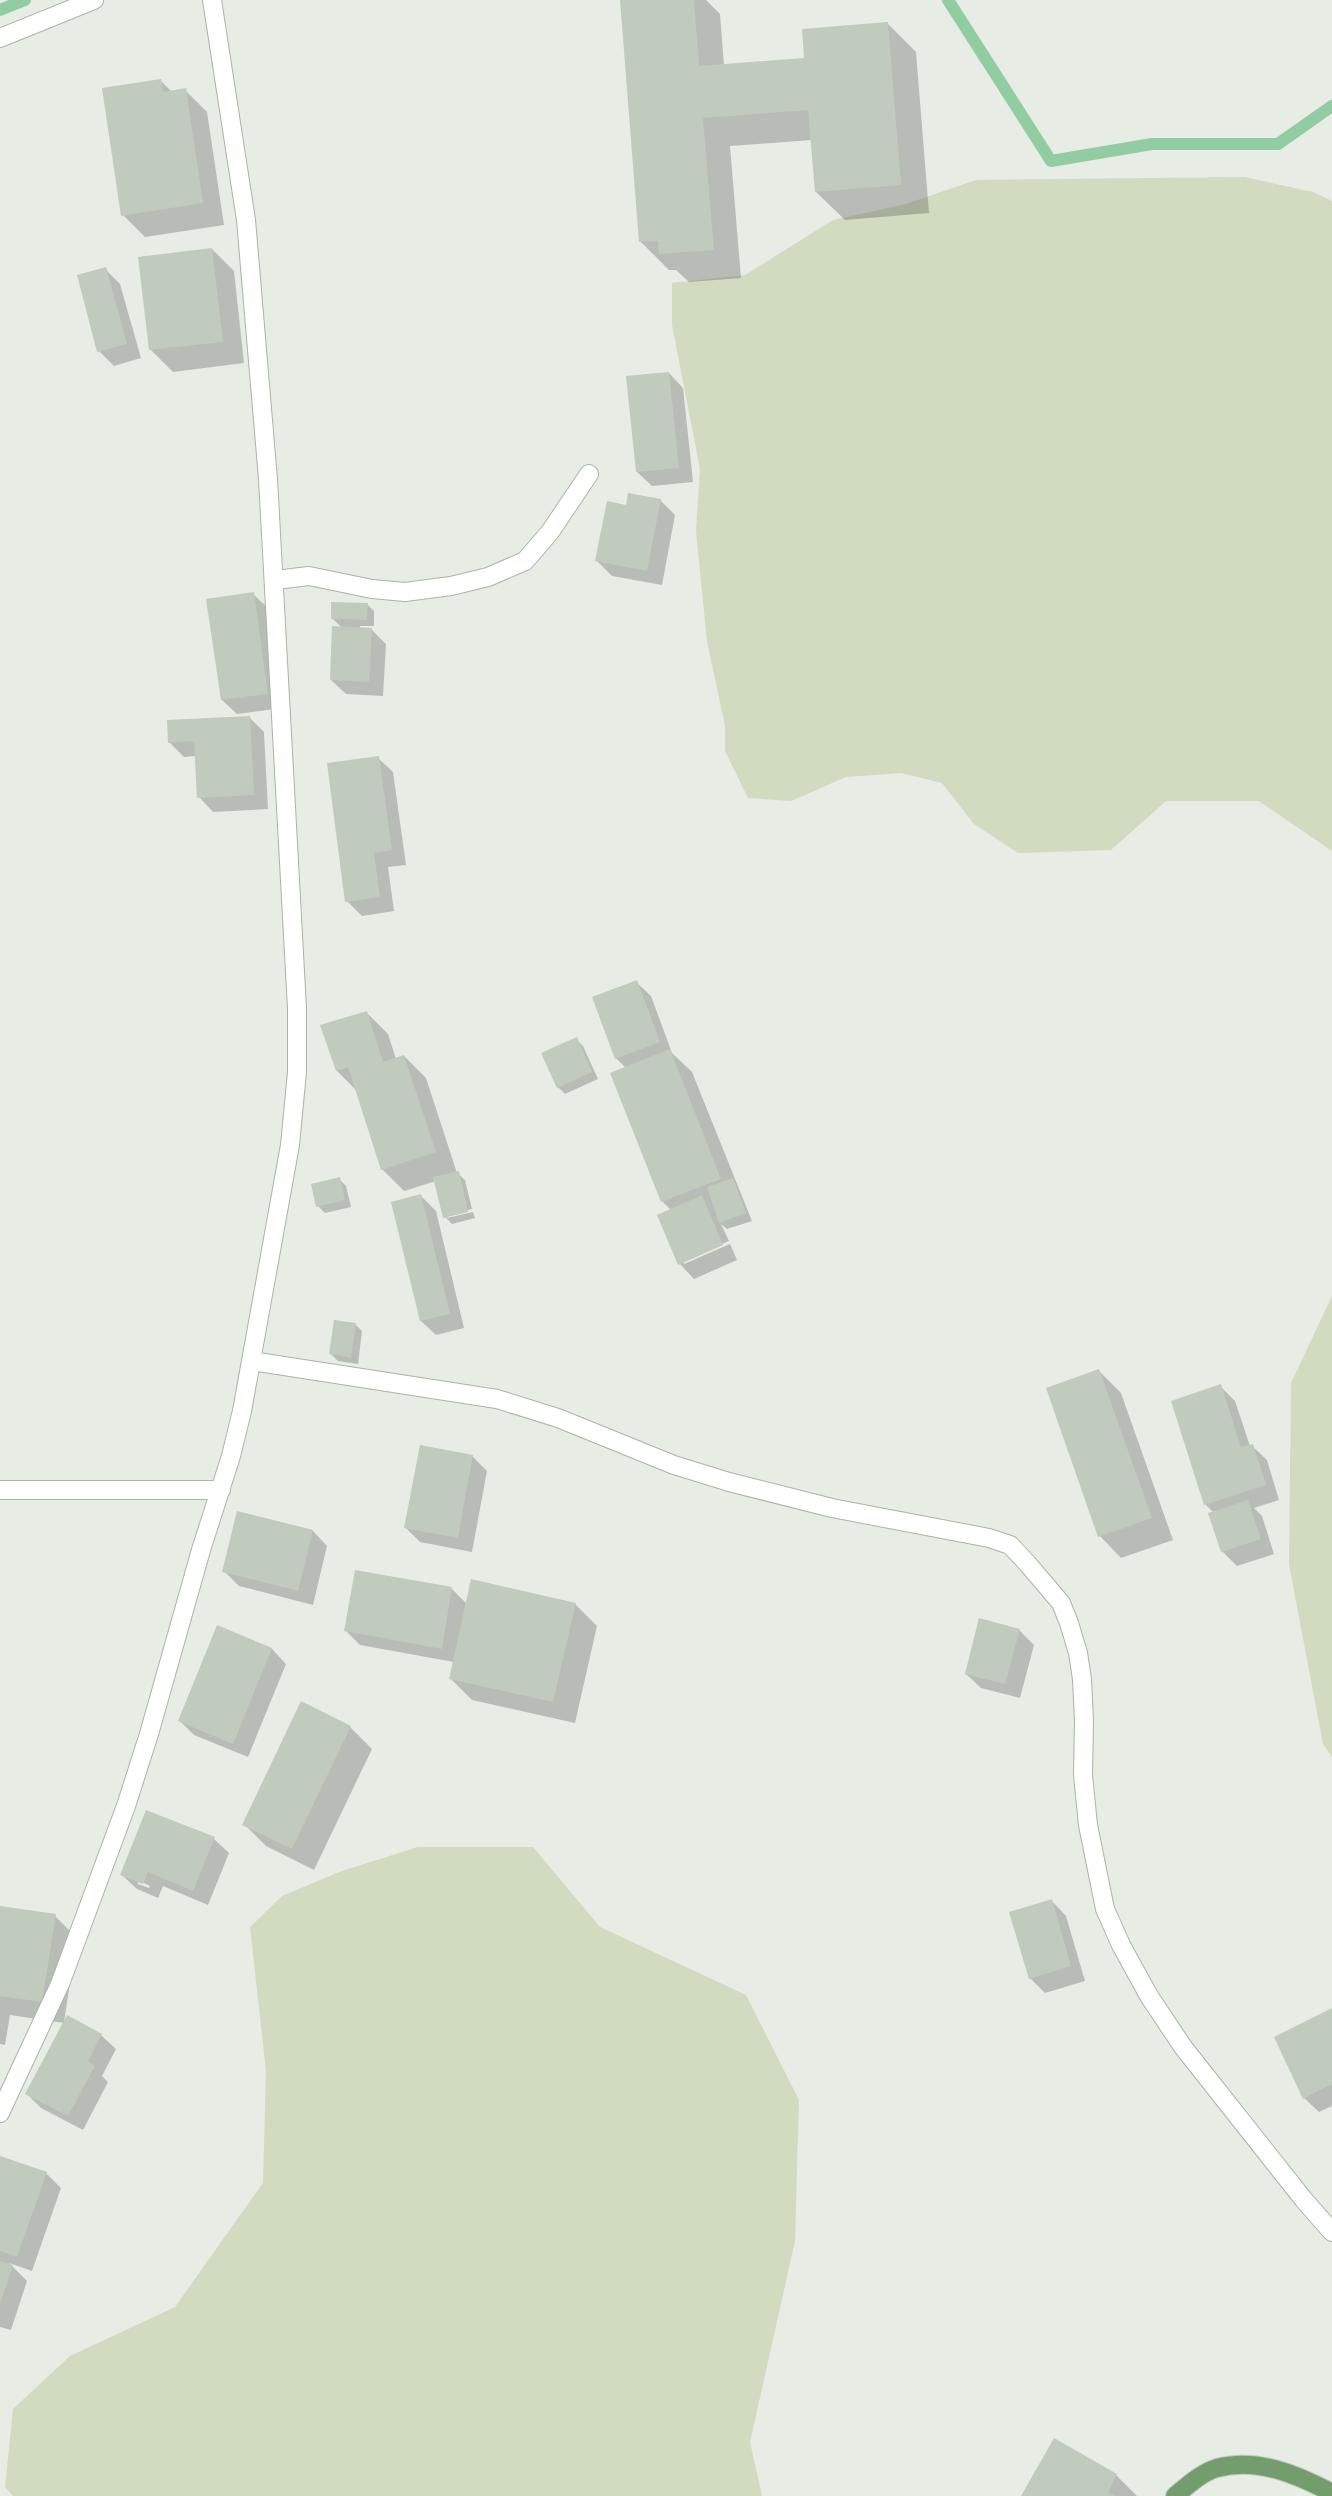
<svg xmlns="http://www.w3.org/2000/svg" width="1332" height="2496" font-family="Cabin,sans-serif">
  <rect width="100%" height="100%" fill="#e7ece4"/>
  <path fill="#d0dbc0" d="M1244,177L1313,192L1332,201V851L1259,801H1166L1111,850L1018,853L974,824L942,783L901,773L846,777L791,801L748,798L725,751V726L707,641L696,531L700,469L672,325V283L745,275L833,220L906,204L976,180Z
    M1332,1296V1757L1323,1744L1289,1564L1291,1383Z
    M418,1847H533L600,1927L746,1995L799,2100L795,2241L750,2442L762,2496H13L5,2487L13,2409L70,2356L175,2307L263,2183L266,2071L250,1927L282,1896L342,1871Z"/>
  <path fill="#0003" fill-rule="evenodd" d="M622,0H706L720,14L724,66L806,60L887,23L916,52L929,213L845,220L816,192L812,140L730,146L741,278L689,282L676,270H669L641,242Z
    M161,81L172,92L185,90L207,112L224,225L145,237L123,215Z
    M212,249L234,271L244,363L173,372L151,350Z
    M105,269L120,284L141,358L114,366L99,351Z
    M669,373L683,388L693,482L652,486L637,472Z
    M660,500L675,515L662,585L612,576L597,561L627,506Z
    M253,594L268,608L282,708L237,714L222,700Z
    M367,604L374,611V626H360V629H371L386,644L383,696L346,694L331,680L342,628L332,618Z
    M249,717L264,732L268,809L213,812L199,797L196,756L184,757L169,742Z
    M378,758L393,772L406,865L388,867L394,911L362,916L347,901Z
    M636,982L651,996L672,1053L692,1072L752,1221L727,1229L721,1224L729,1241L684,1261V1264L730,1244L737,1260L694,1279L680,1264L671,1210L662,1201L626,1068L616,1058Z
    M366,1012L388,1034L396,1059L404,1056L426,1078L457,1173L465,1180L472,1209L447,1215V1218L473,1212L475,1218L452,1224L445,1217L436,1181L404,1191L382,1169L357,1091L337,1071Z
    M576,1039L583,1046L598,1079L565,1094L558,1087Z
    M339,1179L346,1186L351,1207L325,1213L318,1206Z
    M421,1196L436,1211L464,1328L436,1335L421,1321Z
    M355,1324L362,1331L358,1364L338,1361L331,1354Z
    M1099,1371L1121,1393L1173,1540L1121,1558L1100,1536Z
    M1220,1386L1235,1401L1250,1446H1252L1267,1460L1279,1500L1254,1508L1262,1516L1274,1554L1237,1566L1222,1551L1214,1513L1205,1504Z
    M472,1456L487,1471L472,1552L420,1542L405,1527Z
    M313,1531L327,1546L313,1605L239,1586L224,1571Z
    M452,1589L467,1604H575L597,1626L575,1723L472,1700L450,1678L454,1662L360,1645L345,1630Z
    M217,1627L272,1649L286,1664L248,1757L194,1735L179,1720Z
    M1019,1630L1034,1645L1020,1698L981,1688L966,1674Z
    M350,1727L372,1749L314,1870L266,1846L244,1824Z
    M214,1839L229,1853L208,1905L163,1886L158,1898L137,1889L122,1875ZM138,1880L150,1886L149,1888L138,1884Z
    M1052,1901L1066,1916L1085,1981L1045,1993L1030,1978Z
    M0,1907L55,1916L77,1938L64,2022L101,2035L116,2049L102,2076L108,2082L83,2130L41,2108L26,2093L64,2023L10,2015L5,2045L0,2044Z
    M1332,2010V2106L1319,2112L1304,2098Z
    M0,2157L46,2173L61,2188L32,2271L9,2263L27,2281L11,2330L0,2327Z
    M1116,2475L1137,2496H1022Z"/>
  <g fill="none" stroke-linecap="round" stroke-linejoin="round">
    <path stroke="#92cca3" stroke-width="12" d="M948,0L1051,161L1152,144H1278L1332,106
      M0,10L25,0"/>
  </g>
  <path fill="#c0cabd" d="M620,0H694L699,66L804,58L802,29L888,22L901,185L815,192L808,110L703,118L714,250L659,254L658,241L639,242Z
    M161,79L163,92L186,88L203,203L121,216L102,88Z
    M212,248L223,342L149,350L138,257Z
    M106,267L127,344L97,352L77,275Z
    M669,372L679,468L636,472L626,376Z
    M628,493L661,499L647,571L595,561L607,501L626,505Z
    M254,592L268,694L221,700L206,599Z
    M331,602L368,603L367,620L331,619Z
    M332,626L372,628L369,682L330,680Z
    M250,716L254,795L197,798L194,741L168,743L167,720Z
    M379,756L392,850L374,853L380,897L345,902L327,763Z
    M637,980L660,1042L615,1059L592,997Z
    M367,1011L383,1062L404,1055L436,1152L381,1170L348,1067L336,1071L320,1025Z
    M577,1037L592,1072L557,1088L541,1053Z
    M670,1049L721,1179L661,1202L610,1073Z
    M459,1171L468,1212L443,1218L433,1177Z
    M340,1177L345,1200L316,1207L311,1184Z
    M733,1178L746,1213L719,1223L707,1187Z
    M421,1194L450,1314L420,1321L391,1202Z
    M702,1195L723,1245L678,1265L657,1215Z
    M334,1320L356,1323L351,1358L329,1354Z
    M1099,1369L1152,1518L1098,1537L1046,1388Z
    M1221,1384L1241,1447L1253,1444L1266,1485L1204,1505L1171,1401Z
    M420,1445L473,1455L458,1538L404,1528Z
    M1248,1500L1261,1539L1221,1552L1208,1513Z
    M237,1511L313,1530L298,1591L222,1572Z
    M355,1570L452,1587L442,1649L344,1631Z
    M471,1579L576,1603L553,1702L449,1679Z
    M979,1618L1020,1629L1005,1684L965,1674Z
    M217,1625L272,1648L233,1744L178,1721Z
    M301,1701L351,1726L292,1849L242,1825Z
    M146,1810L215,1837L193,1891L148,1872L143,1884L120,1875Z
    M1052,1899L1071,1966L1029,1979L1009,1912Z
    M0,1906L56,1914L42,2002L0,1996Z
    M1332,2008V2084L1303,2099L1274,2037Z
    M67,2015L102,2034L88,2061L95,2066L68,2116L25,2094Z
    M0,2156L47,2172L17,2257L0,2251Z
    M0,2261L13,2265L0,2304Z
    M1054,2438L1117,2474L1108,2492L1115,2496H1021Z"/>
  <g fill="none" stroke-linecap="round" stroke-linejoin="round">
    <g stroke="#aab4a7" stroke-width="20">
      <path id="minor" d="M0,38L94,0
        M275,580L309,576L372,589L405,592L451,586L488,577L525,561L550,532L589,474
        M251,1361L497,1399L558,1418L674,1465L729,1482L832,1508L989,1538L1010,1545L1027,1563L1061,1603L1069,1623L1078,1653L1082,1679L1084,1721L1083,1775L1088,1825L1105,1909L1121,1945L1149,1996L1183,2047L1304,2200L1332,2232
        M0,1490H221
        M0,2113L60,1984L126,1806L149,1734L201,1550L231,1456L242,1411L290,1145L297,1072V1008L268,479L246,220L212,0"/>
    </g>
    <g stroke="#c3c8c2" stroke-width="20">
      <path id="major" d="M1175,2496C1188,2485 1201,2473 1217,2468C1257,2457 1298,2475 1332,2493"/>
    </g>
    <use href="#minor" stroke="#fff" stroke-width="18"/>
    <use href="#major" stroke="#739d6d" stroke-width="18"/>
  </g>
</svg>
